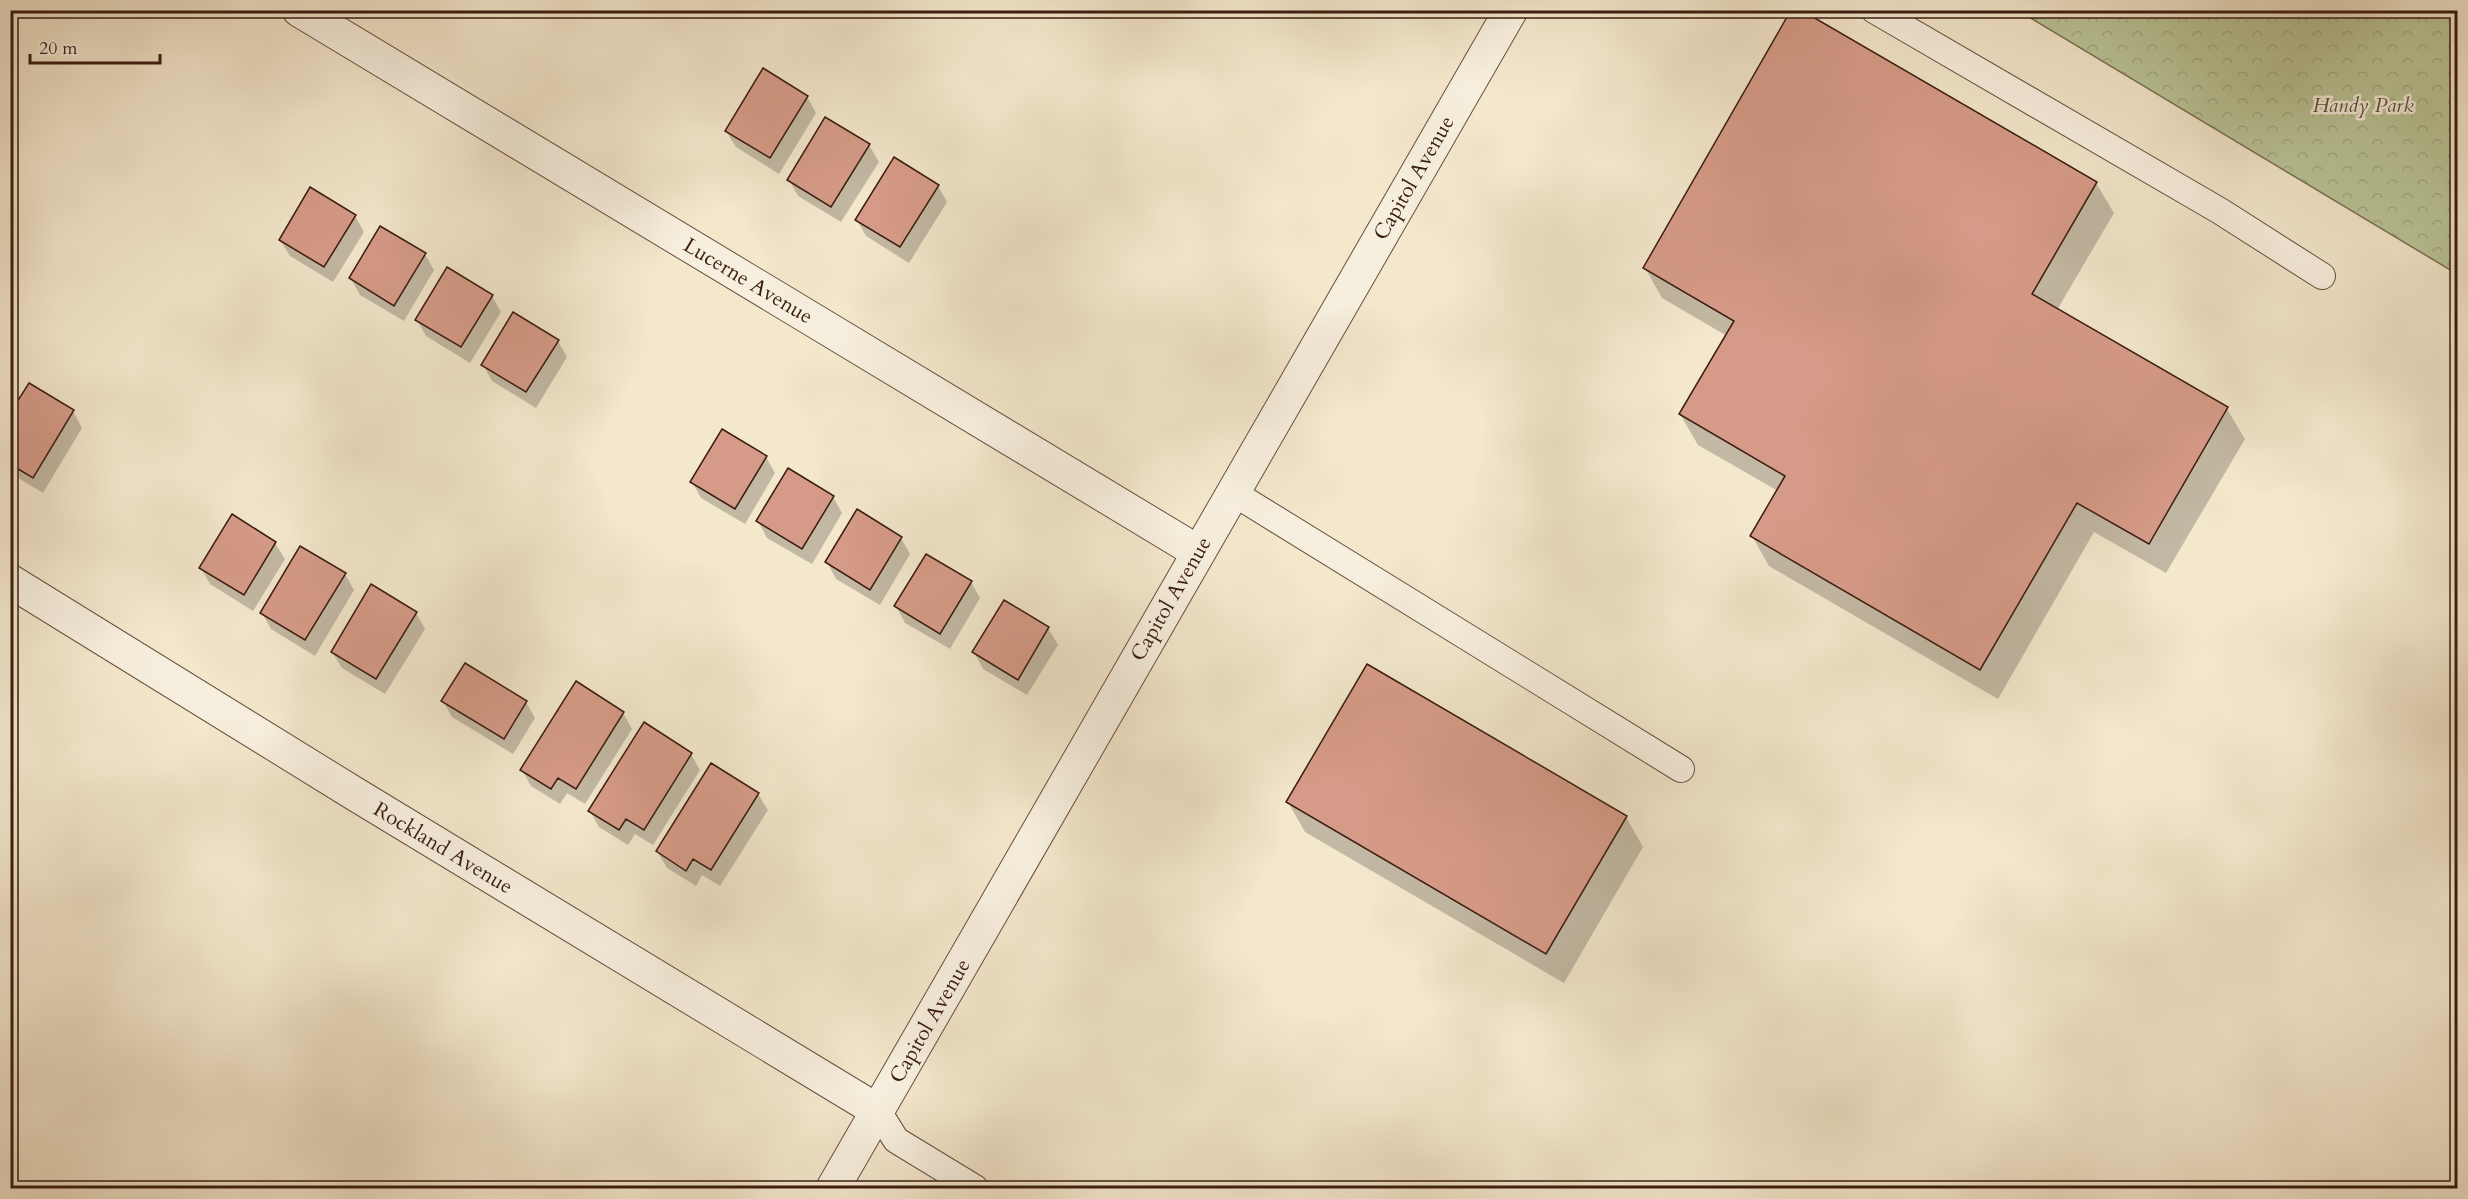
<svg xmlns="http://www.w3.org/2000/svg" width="2468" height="1199" font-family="Cardo,serif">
  <defs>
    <pattern id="park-crowns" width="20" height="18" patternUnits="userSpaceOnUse" patternTransform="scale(1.5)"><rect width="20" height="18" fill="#bac598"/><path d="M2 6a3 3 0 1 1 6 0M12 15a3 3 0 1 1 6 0" fill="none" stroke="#a1a982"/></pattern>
  </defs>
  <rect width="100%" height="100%" fill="#f3e7cc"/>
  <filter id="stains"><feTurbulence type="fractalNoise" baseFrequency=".00333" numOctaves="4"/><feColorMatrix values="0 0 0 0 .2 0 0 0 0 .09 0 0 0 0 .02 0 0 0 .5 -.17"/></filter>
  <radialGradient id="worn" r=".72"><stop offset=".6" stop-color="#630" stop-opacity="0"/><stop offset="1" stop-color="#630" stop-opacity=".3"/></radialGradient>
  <path fill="url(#park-crowns)" stroke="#7a7054" stroke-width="1.5" d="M2019,11H2457V274Z"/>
  <path fill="#0003" d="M807,97L816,113L779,174L736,147L726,131Z
    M826,119L869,145L879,162L841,222L798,196L789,180Z
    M2096,183L2114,213L2057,310L2227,409L2245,439L2166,573L2094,532L1998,699L1769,566L1752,536L1778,491L1698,445L1680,414L1727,336L1662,298L1645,268Z
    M938,186L947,202L909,263L866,236L857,220Z
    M355,216L364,232L333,282L290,256L280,240Z
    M425,254L434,270L404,321L360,295L351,279Z
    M492,296L501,312L470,363L426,336L417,320Z
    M558,341L567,357L536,408L492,381L483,365Z
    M73,411L82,428L43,493L10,473V416Z
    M766,457L775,473L745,524L701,498L692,482Z
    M833,497L842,513L812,564L767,538L758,521Z
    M901,538L910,554L880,605L836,579L827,562Z
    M275,543L285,559L253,611L210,584L201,568Z
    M345,574L354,590L315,656L271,629L262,613Z
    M971,582L980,598L950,649L905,623L896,606Z
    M1005,602L1048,628L1058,645L1027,695L983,669L974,652Z
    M416,613L425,629L385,694L342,668L332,652Z
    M443,701L526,702L535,718L513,754L452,717Z
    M623,713L632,729L585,804L567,793L560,804L531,786L522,770Z
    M691,754L700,770L653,845L635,834L628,845L599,827L590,811Z
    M758,794L768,810L720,886L702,875L696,886L667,868L657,851Z
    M1288,802L1626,817L1643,847L1564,983L1305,832Z"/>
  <path fill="#d69b88" stroke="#3a1c10" stroke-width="1.5" d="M1791,10H1801L2097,182L2032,294L2228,407L2149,544L2077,503L1980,670L1750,536L1785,476L1679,414L1734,321L1643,268Z
    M763,68L808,96L770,158L725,131Z
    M825,117L870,144L831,207L787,180Z
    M894,157L939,185L900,247L855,220Z
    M310,187L356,215L324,267L279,240Z
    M380,226L426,253L394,306L349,278Z
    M447,267L493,295L461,347L415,320Z
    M513,312L559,340L526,392L481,365Z
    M29,383L74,410L33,478L10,464V413Z
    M722,429L767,456L735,509L690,482Z
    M788,468L834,496L802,549L756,521Z
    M857,509L902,537L870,590L825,562Z
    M232,514L276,542L244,595L199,568Z
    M300,546L346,573L305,640L260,613Z
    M926,554L972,581L940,634L894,606Z
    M371,584L417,612L376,679L331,652Z
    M1004,600L1049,627L1018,680L972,652Z
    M465,663L527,701L504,739L441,701Z
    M1367,664L1627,816L1546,954L1286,802Z
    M576,681L624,712L576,789L558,778L551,789L520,770Z
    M644,722L692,753L644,830L626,819L619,830L588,811Z
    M711,763L759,793L711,870L693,859L686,871L656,851Z"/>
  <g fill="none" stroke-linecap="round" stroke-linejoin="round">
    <g stroke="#684f3f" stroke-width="28">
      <path id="service" d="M1874,10L2220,211L2322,276
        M1232,492L1681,769
        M878,1111L896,1140L975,1188"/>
    </g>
    <g stroke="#684f3f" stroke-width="35">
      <path id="minor" d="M299,10L1198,552
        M10,581L355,794L878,1111
        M833,1188L1511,10"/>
    </g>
    <use href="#service" stroke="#f7efde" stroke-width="26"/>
    <use href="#minor" stroke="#f7efde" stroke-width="33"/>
  </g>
  <g text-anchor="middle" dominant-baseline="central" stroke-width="5" stroke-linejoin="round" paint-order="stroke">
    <g font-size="21" font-style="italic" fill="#604f39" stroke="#f7efde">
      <text x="2363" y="105">Handy Park</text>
    </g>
    <g font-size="21" fill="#3a1c10" stroke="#f7efde">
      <text transform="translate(1414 178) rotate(-60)">Capitol Avenue</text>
      <text transform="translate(748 281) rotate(31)">Lucerne Avenue</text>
      <text transform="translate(1171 599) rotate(-60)">Capitol Avenue</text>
      <text transform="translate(443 848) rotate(31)">Rockland Avenue</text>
      <text transform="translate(930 1021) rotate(-60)">Capitol Avenue</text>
    </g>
  </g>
  <rect width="2468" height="1199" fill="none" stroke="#f3e7cc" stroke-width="36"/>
  <rect x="12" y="12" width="2444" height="1175" fill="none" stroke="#3a1c10" stroke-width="3"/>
  <rect x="18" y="18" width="2432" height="1163" fill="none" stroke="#3a1c10" stroke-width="1.5"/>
  <path d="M30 54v9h130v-9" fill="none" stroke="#3a1c10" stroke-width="3"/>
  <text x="39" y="54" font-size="18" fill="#3a1c10" stroke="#f7efde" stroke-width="4.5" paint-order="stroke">20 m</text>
  <rect width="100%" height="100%" filter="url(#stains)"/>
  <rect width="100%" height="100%" fill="url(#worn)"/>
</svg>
